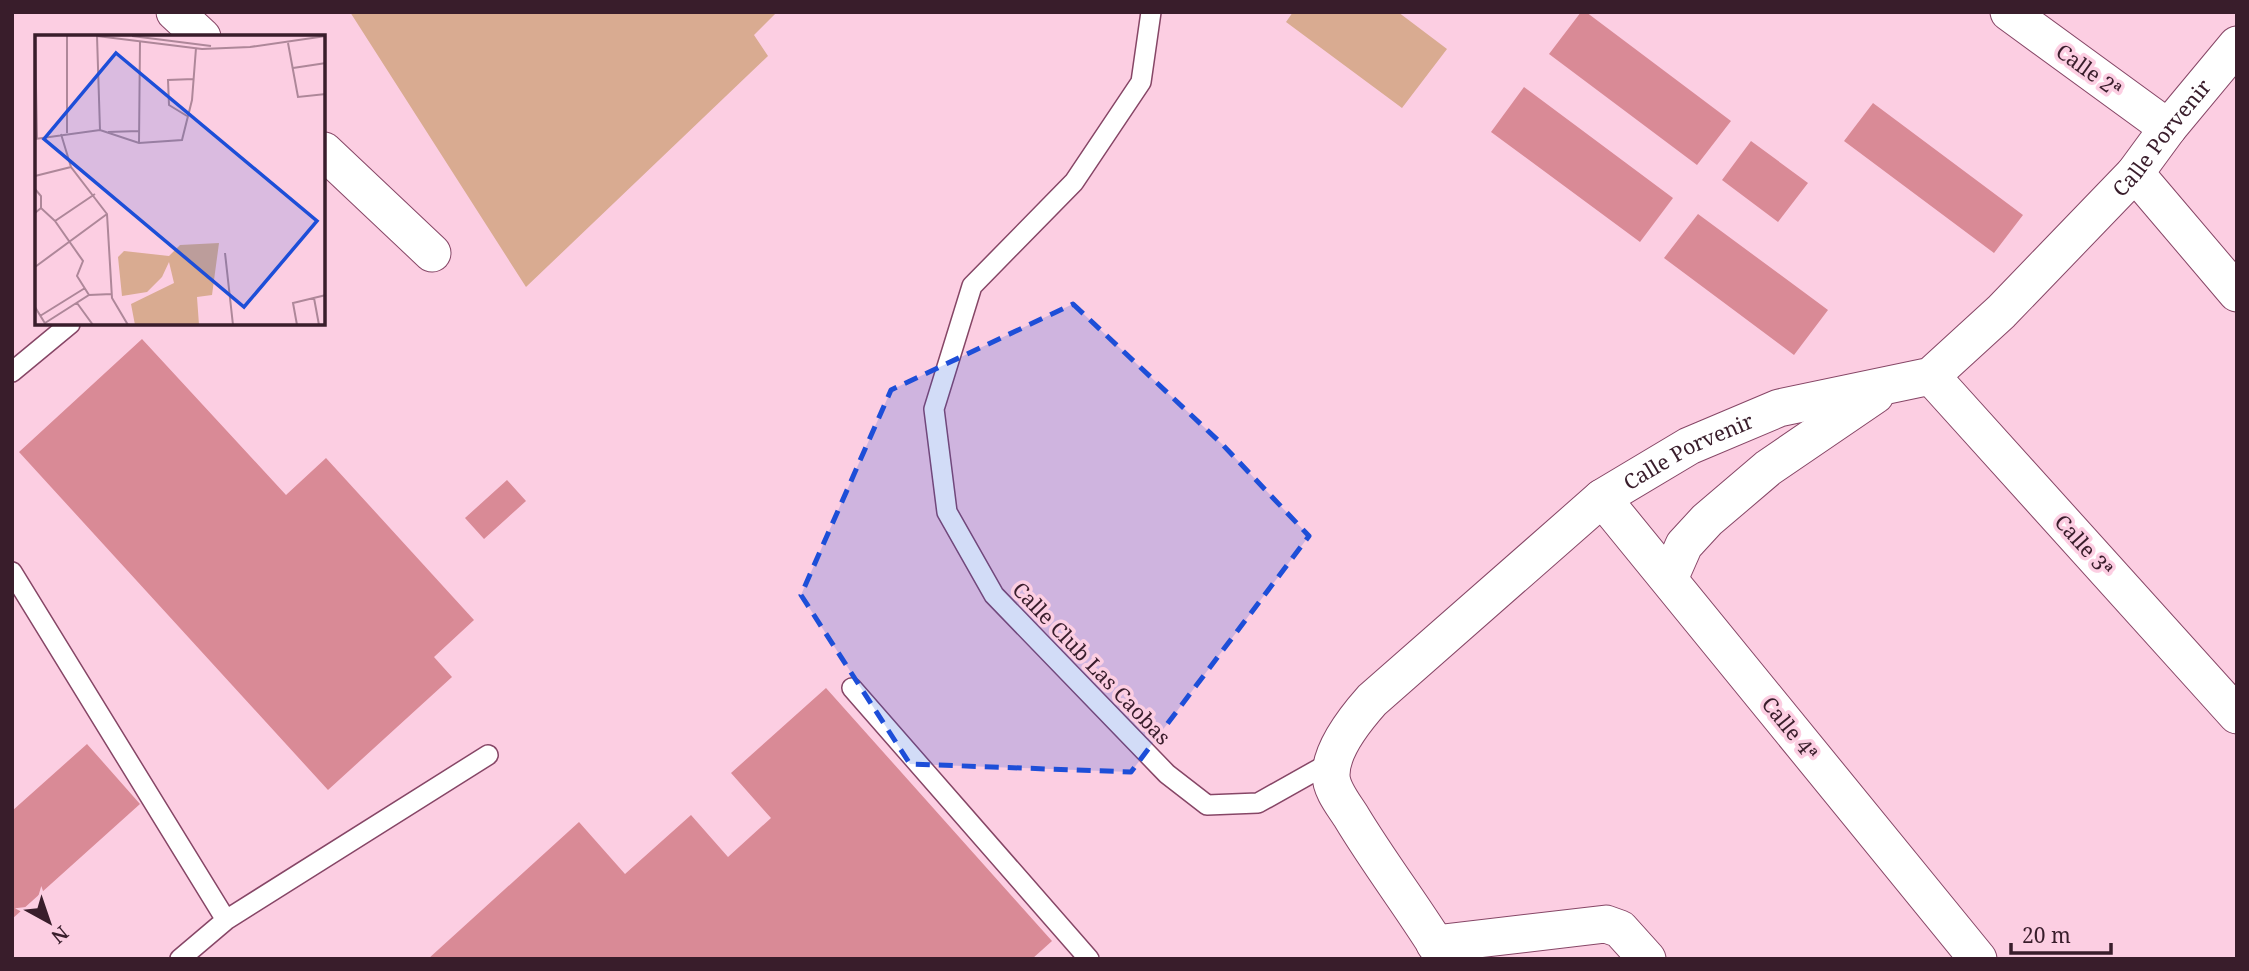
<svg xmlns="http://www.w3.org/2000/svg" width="2249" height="971" font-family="'Noto Serif',serif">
  <rect width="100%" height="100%" fill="#fccee2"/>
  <path fill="#d9ab91" d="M350,12H777L754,35L768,56L526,287Z
    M1293,12H1398L1447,49L1402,108L1286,22Z"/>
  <path fill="#d98a96" d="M1581,12H1586L1731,121L1697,165L1549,54Z
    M1524,87L1673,198L1640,242L1491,132Z
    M1873,103L2023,215L1994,253L1844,141Z
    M1751,141L1808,183L1778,222L1722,180Z
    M1698,214L1828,310L1794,355L1664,258Z
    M142,339L286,495L326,458L474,620L434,657L452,677L328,790L19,452Z
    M507,480L526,501L484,539L465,518Z
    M826,688L1052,941L1032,959H428L579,822L625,874L691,815L728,857L771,818L731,773Z
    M87,744L140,804L12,919V811Z"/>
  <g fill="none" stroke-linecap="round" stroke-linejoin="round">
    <g stroke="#864666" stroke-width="22">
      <path id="service" d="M1151,12L1141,82L1074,182L972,286L934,409L947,512L994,595L1167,774L1207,805L1258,803L1333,761
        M12,372L70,324
        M12,572L226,920
        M852,688L1089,959
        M180,959L226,920L488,755"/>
    </g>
    <g stroke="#864666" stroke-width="39">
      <g id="minor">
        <path d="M175,12L202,37"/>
        <path d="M2009,12L2168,128"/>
        <path d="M324,151L432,253"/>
        <path d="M2135,173L2237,293"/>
        <path d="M1931,376L2237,715"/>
        <path d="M1602,498L1978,959"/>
        <path d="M1669,579L1684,545L1707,520L1768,468L1875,395"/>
        <path d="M1435,944L1606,924L1620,929L1647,959"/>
        <path id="s1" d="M1445,959C1416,911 1381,866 1352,818C1344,805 1331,790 1331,775C1331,749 1356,718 1372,700L1602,498L1689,446L1779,408L1931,376L2001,312L2135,173L2168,128L2237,45"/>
      </g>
    </g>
    <use href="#service" stroke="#fff" stroke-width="19"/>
    <use href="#minor" stroke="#fff" stroke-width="37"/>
  </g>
  <path fill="#1d4ed8" fill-opacity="0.2" stroke="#1d4ed8" stroke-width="5" stroke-dasharray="14 9" stroke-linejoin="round" d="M1073,304L1222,444L1309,536L1131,772L910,764L801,595L891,390Z"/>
  <g text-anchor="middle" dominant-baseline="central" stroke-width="7" stroke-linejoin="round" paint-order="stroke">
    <g font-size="21" fill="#391d2b" stroke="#fccee2">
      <text transform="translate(2089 70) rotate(36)">Calle 2ª</text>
      <text stroke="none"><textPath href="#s1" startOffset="1297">Calle Porvenir</textPath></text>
      <text stroke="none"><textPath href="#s1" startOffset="709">Calle Porvenir</textPath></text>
      <text transform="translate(2084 545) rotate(48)">Calle 3ª</text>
      <text transform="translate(1092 663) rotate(46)">Calle Club Las Caobas</text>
      <text transform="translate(1790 728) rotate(51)">Calle 4ª</text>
    </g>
  </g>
  <g transform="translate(35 35)">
    <rect width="290" height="290" fill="#fccee2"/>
    <path d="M184,208L177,260L162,262L164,290H100L96,269L139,248L134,227L127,242L112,257L87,261L83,222L89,216L134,221L145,210Z" fill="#d9ab91"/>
    <path fill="none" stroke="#ae8799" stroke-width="2" d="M0,1L2,104M32,1V98M62,1L167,14L215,12L291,1M62,1L65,95M97,1L176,11M253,8L263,62L291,59M258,33L291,28M152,81L134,70L133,45L159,44M73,97L104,96M26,99L36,132L72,179L77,263L93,290M0,104L65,95L104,108L147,105L157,65L161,13M104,108L105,6M0,141L36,132M0,154L6,161V173M0,178L6,173L20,186L60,159M20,186L48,226L42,241L54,260M190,218L198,290M0,232L72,179M279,263L284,290M42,268L58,290M0,272L11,290M5,281L50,253M10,288L54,260L77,259M262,290L258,268L291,260"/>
    <path fill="#1d4ed8" fill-opacity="0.15" stroke="#1d4ed8" stroke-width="3.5" d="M81,18L282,186L209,272L9,104Z"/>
    <rect width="290" height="290" fill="none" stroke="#391d2b" stroke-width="3.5"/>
  </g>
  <rect width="2249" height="971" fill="none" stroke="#391d2b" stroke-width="28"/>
  <g transform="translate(49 922) rotate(140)" stroke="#fccee2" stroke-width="5" paint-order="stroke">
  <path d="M0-5L12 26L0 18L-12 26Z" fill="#391d2b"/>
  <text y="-10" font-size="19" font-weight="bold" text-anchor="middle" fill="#391d2b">N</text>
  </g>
  <path d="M2011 943v10h100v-10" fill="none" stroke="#391d2b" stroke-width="3.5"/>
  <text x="2022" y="943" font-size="21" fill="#391d2b" stroke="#fccee2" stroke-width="5" paint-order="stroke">20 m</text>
</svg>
